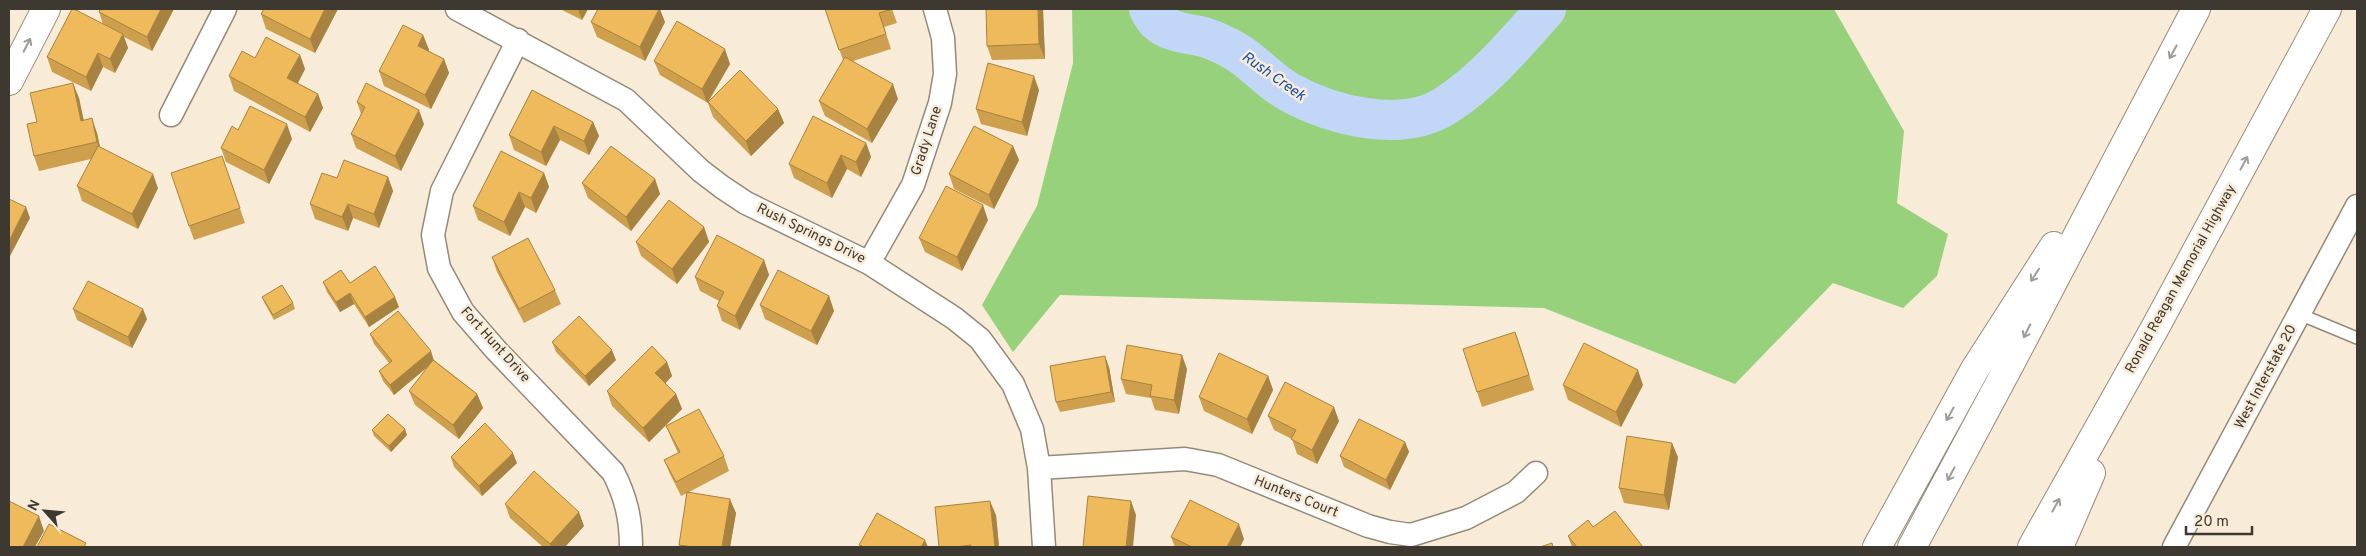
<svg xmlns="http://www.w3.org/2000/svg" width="2366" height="556" font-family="Overpass,sans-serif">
  <rect width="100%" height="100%" fill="#f8ecd9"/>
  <path fill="#98d17c" d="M1072,9H1834L1904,131L1897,203L1948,234L1937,276L1903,308L1833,283L1735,384L1544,308L1060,295L1013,352L982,305L1037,206L1073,63Z"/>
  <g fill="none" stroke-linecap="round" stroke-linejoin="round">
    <path stroke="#c2d7f8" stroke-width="40" d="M1149,9C1151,13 1154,18 1157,21C1170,34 1191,33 1207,38C1216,41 1226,46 1235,51C1254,62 1269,81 1289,92C1331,115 1401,134 1445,106C1484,81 1516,43 1546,9"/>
    <g stroke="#958a78" stroke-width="14">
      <path id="lane" d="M2299,314L2357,338"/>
    </g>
    <g stroke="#958a78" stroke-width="25">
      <path id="street" d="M457,9L626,100L701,171L722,187L746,203L869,263L954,318L980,339L1013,384L1032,429L1039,468L1044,547
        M518,40L442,191L433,235L439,268L463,312L496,350L613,472C626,497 631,519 631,547
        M171,115L225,9
        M869,263L913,185L940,103L945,74L943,38L935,9
        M1039,468L1185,459L1218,465L1368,526L1390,532L1411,535L1466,518L1516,492L1536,473
        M2174,547L2357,206"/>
    </g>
    <g stroke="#958a78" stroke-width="30">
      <path id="secondary" d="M9,81L46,9"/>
    </g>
    <g stroke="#958a78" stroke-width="30">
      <path id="highway" d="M1877,547L1975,369L2054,246
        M1912,547L2009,366L2196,9
        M2032,547L2156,326L2327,9
        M2059,547L2091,473"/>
    </g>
    <use href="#lane" stroke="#fff" stroke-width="11"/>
    <use href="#street" stroke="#fff" stroke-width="22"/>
    <use href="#secondary" stroke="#fff" stroke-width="28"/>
    <use href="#highway" stroke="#fff" stroke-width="28"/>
  </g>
  <path fill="#cea04e" d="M174,9L152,51L124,37L128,48L115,73L103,67L91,91L52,72L47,57L103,24L99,12Z
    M264,9H338L315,53L266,29L261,14Z
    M560,9H588L582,20Z
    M825,9H892L897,23L884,27L891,49L853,61L898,99L872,143L825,116L819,101L843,60Z
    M1043,9L1045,59L992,60L987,46Z
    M591,22H665L645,61L597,37Z
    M423,35L429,50L428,51L444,59L449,73L431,109L384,86L379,71Z
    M300,55L305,69L298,83L318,94L323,108L310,132L234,91L229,76L255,58Z
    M654,61L730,64L709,101L778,109L784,123L751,156L713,117L708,103L660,75Z
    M532,90L593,122L599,136L589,155L560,140L546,166L514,150L509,135Z
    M1039,90L1027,136L981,124L976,109Z
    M79,98L83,120L97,133L100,147L158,188L138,229L82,201L77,186L91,159L39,171L34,156L37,122Z
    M357,102L424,124L401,171L356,148L351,134L361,114Z
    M238,130L292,139L269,184L226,162L221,148Z
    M866,143L871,157L861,177L847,169L832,198L794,178L789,164Z
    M1013,146L1019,160L994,209L954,189L949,174Z
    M222,156L245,223L194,240L189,226Z
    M544,173L549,187L536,213L525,207L510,236L478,220L473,206Z
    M388,177L393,191L379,228L353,218L348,231L315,219L310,204Z
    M655,179L660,194L631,231L588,198L582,183Z
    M988,220L962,271L925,252L919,238Z
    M704,227L709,242L677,284L641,256L636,242Z
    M492,257L555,290L561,304L524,323L497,272Z
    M764,260L769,275L740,330L722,321L717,306L719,301L700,291L695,277Z
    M323,282L350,283L399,307L369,327L354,304L340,312L327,292Z
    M829,296L834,311L817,345L765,319L760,305Z
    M262,297L293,303L295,309L274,320L264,302Z
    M73,309L147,319L132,348L77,320Z
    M1515,332L1534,390L1482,407L1477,392Z
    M370,334L434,360L477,394L483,408L459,439L415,405L409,391L428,367L394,395L383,381L379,371L389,363L374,344Z
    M552,342L616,360L589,386L556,352Z
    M667,362L672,376L665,383L676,394L682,409L649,442L612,406L607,391Z
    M1109,367L1115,402L1060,412L1056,402Z
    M1187,369L1179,414L1155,410L1151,398L1126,394L1121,379Z
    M1268,376L1273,390L1252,434L1204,411L1199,397Z
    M1563,385H1643L1621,427L1568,400Z
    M1268,416L1339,421L1317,464L1297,454L1292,439L1274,430Z
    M666,426L724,456L729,471L689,492L736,513L730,547H680L679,545L687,493L681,496L670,474L664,460L678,453L672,440Z
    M372,430L407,435L391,452L374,436Z
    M1405,442L1409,452L1390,490L1344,467L1340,456Z
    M451,457L517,463L482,496L454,467Z
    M1678,457L1669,510L1624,503L1619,488Z
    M505,504L584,526L565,547H543L510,518Z
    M996,515L999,547H939Z
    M1593,527L1643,547H1572L1568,536Z
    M1171,537L1244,539L1240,547H1175Z"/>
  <path fill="#a78240" d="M161,9H174L152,51L147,37Z
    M325,9H338L315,53L310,39Z
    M578,9H588L582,20Z
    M659,9H660L665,22L645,61L640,47Z
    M1038,9H1043L1045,59L1039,44Z
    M123,34L128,48L115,73L110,59Z
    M423,35L429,50L424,60L418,46Z
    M725,49L730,64L707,103L702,89Z
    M98,53L103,67L91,91L86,77Z
    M300,55L305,69L293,92L287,78Z
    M444,59L449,73L431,109L425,95Z
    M1034,76L1039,90L1027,136L1022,122Z
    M73,83L79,98L87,135L81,121Z
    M893,84L898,99L872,143L867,129Z
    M318,94L323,108L310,132L305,117Z
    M778,109L784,123L751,156L746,141Z
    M419,110L424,124L401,171L395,156Z
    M92,118L97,133L102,157L97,142Z
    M593,122L599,136L589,155L584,141Z
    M287,124L292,139L269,184L264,170Z
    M554,126L560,140L546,166L541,152Z
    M866,143L871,157L861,177L856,162Z
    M1013,146L1019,160L994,209L989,195Z
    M841,155L847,169L832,198L827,183Z
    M544,173L549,187L536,213L531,198Z
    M153,174L158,188L138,229L132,214Z
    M388,177L393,191L379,228L374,214Z
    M655,179L660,194L631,231L626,217Z
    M519,192L525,207L510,236L504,222Z
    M348,204L353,218L348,231L342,217Z
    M983,205L988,220L962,271L957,257Z
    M26,207L30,218L9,258V241Z
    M704,227L709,242L677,284L672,269Z
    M764,260L769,275L740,330L735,316Z
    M350,293L354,304L340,312L336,302Z
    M829,296L834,311L817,345L811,331Z
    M395,297L399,307L369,327L365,317Z
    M143,309L147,319L132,348L128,337Z
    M1515,332L1520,346L1534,390L1529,375Z
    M612,350L616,360L589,386L585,376Z
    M431,351L434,361L394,395L390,385Z
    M1182,355L1187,369L1179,414L1174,400Z
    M1105,356L1109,367L1115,402L1111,392Z
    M667,362L672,376L661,388L655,373Z
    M1638,370L1643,385L1621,427L1616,412Z
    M1268,376L1273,390L1252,434L1247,419Z
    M477,394L483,408L459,439L453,425Z
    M676,394L682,409L649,442L643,428Z
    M1334,407L1339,421L1317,464L1312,450Z
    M405,429L407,435L391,452L389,446Z
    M1405,442L1409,452L1390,490L1386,480Z
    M1672,443L1678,457L1669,510L1664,495Z
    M513,453L517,463L482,496L479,486Z
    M730,499L736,513L730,547H722Z
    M990,501L996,515L999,547H995Z
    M1131,501L1136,515L1133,547H1126Z
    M579,512L584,526L565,547H551L550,544Z
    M39,516L44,531L35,547H23Z
    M1239,524L1244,539L1240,547H1227Z
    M925,540L928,547H921Z"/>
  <path fill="#efba5b" stroke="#a78240" d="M72,9H74L123,34L110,59L98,53L86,77L47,57Z
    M100,9H161L147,37L99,12Z
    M264,9H325L310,39L261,14Z
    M598,9H659L640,47L591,22Z
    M825,9H892L879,13L886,34L839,50Z
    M986,9H1038L1039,44L987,46Z
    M677,21L725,49L702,89L654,61Z
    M403,25L423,35L418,46L444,59L425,95L379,71Z
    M266,37L300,55L287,78L318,94L305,117L229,76L242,51L255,58Z
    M845,57L893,84L867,129L819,101Z
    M988,63L1034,76L1022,122L976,109Z
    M740,70L778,109L746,141L708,102Z
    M73,83L81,121L92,118L97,142L34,156L27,124L37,122L30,93Z
    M366,83L419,110L395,156L351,134L365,107L357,102Z
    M532,90L593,122L584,141L554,126L541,152L509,135Z
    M250,106L287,124L264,170L221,148L232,126L238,130Z
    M813,116L866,143L856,162L841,155L827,183L789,164Z
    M974,126L1013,146L989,195L949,174Z
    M98,146L153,174L132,214L77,186Z
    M611,146L655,179L626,217L582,183Z
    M501,151L544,173L531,198L519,192L504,222L473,206Z
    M222,156L240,208L189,226L171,173Z
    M344,160L388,177L374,214L348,204L342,217L310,204L322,173L337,178Z
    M946,186L983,205L957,257L919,238Z
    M9,199L26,207L9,241Z
    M669,200L704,227L672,269L636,242Z
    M717,235L764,260L735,316L717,306L724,292L695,277Z
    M528,238L555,290L519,309L492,257Z
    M375,266L395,297L365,317L350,293L336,302L323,282L341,270L350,283Z
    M778,270L829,296L811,331L760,305Z
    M88,281L143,309L128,337L73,309Z
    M282,285L293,303L273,315L262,297Z
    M398,311L431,351L390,385L379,371L392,361L370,334Z
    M579,316L612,350L585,376L552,342Z
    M1515,332L1529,375L1477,392L1463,349Z
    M1584,343L1638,370L1616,412L1563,385Z
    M1127,345L1182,355L1174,400L1150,396L1152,385L1121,379Z
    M652,346L667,362L655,373L676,394L643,428L607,391Z
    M1219,353L1268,376L1247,419L1199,397Z
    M1105,356L1111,392L1056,402L1050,366Z
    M433,360L477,394L453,425L409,391Z
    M1285,382L1334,407L1312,450L1291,439L1296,430L1268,416Z
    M699,409L724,456L676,482L664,460L680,452L666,426Z
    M388,414L405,429L389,446L372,430Z
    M1359,419L1405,442L1386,480L1340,456Z
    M485,423L513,453L479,486L451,457Z
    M1627,436L1672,443L1664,495L1619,488Z
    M534,471L579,512L550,544L505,504Z
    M687,492L730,499L722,547H693L679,545Z
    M1088,496L1131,501L1126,547H1083Z
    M1190,500L1239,524L1227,547H1192L1171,537Z
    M9,501L39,516L23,547H12L9,546Z
    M990,501L995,547H971V545L955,547H939L935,507Z
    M1615,511L1643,547H1577L1568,536L1588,520L1593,527Z
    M877,513L925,540L921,547H864L859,545Z
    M49,524L86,543L84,547H37Z
    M1552,543L1553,547H1540Z"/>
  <defs><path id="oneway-shaft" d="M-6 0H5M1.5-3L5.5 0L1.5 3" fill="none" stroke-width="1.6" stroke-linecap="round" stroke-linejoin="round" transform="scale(1.25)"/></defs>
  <g stroke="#9e9c98">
    <use href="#oneway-shaft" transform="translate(27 45) rotate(-63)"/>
    <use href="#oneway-shaft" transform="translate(2173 52) rotate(119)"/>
    <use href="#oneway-shaft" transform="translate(2244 163) rotate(-62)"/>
    <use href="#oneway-shaft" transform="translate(2035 275) rotate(123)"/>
    <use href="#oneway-shaft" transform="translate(2027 331) rotate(117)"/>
    <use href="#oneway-shaft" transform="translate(1950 414) rotate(119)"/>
    <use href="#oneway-shaft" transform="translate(1951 474) rotate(118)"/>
    <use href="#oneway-shaft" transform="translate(2056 505) rotate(-61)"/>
  </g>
  <g text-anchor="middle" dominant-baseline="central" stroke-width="5" stroke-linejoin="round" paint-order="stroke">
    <g font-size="14" fill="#3d3931" stroke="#f8ecd9">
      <text transform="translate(927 141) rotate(-72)">Grady Lane</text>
      <text transform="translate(811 234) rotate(26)">Rush Springs Drive</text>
      <text transform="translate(2181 279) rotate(-61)">Ronald Reagan Memorial Highway</text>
      <text transform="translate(495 345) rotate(48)">Fort Hunt Drive</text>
      <text transform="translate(2266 377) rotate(-62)">West Interstate 20</text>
      <text transform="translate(1296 497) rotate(22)">Hunters Court</text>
    </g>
    <g font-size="15" font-style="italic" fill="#144fa9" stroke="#f8ecd9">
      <text transform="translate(1273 77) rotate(35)">Rush Creek</text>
    </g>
  </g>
  <rect width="2366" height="556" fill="none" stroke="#3d3931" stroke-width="20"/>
  <g transform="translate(45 511) rotate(297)" stroke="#f8ecd9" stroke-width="4" paint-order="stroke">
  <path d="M0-4L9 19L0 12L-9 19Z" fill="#3d3931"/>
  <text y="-8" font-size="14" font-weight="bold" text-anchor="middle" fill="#3d3931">N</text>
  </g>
  <path d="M2186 526v8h66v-8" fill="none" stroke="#3d3931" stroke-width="2.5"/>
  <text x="2194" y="526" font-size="15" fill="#3d3931" stroke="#f8ecd9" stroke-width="4" paint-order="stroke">20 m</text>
</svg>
